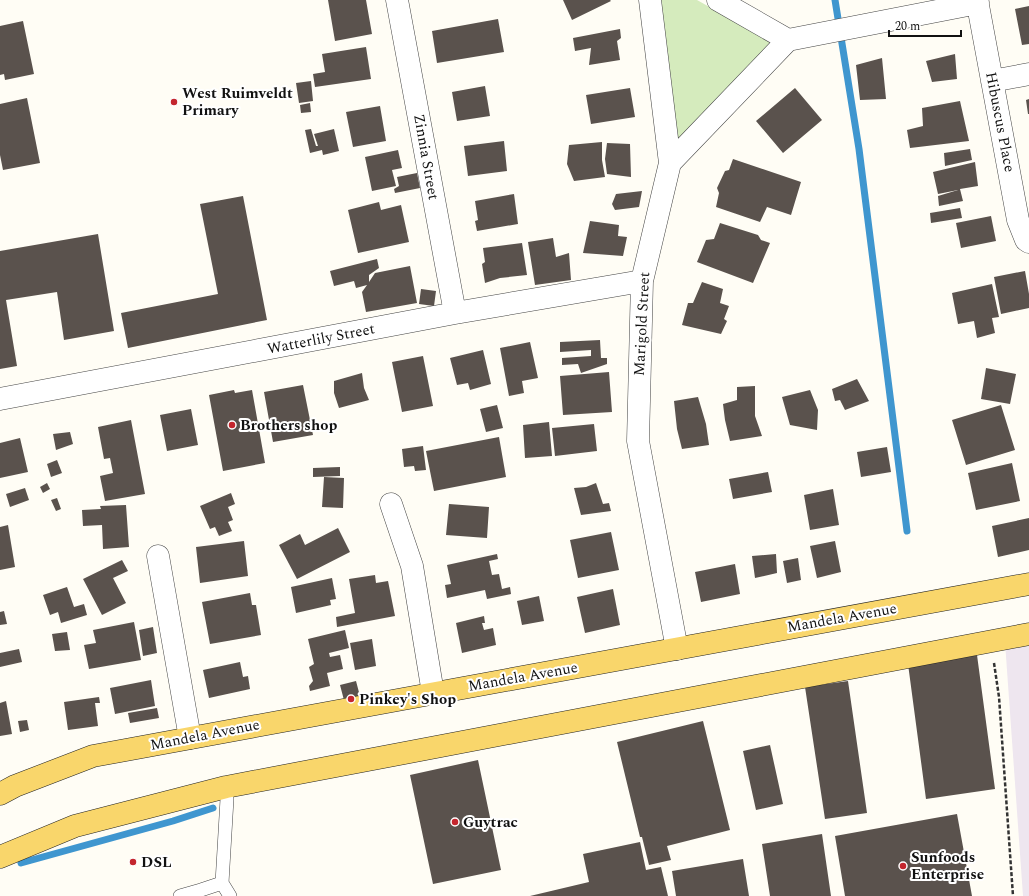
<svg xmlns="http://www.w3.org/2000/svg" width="1029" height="896" font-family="Spectral,serif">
  <rect width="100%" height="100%" fill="#fffdf5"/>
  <path fill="#eee6ef" d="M1029,637V896H1023L1005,642Z"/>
  <path fill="#d5ebbd" d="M659,0H697L772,42L675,146Z"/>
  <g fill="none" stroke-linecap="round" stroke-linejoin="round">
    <path stroke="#3f96cf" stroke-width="7" d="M835,0L859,149L907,531
      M21,863L173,821L213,808"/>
  </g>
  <path fill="#5a524d" d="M328,0H366L372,34L335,41Z
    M563,0H610L611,1L572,20Z
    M1029,6V44L1022,45L1015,9Z
    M498,19L504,52L437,63L432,31Z
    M23,21L34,74L5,80L4,74L0,75V26Z
    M620,29L621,38L617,41L620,60L589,65L591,48L575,51L573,38Z
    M366,47L371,79L315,87L313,74L325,72L322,54Z
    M955,54L957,79L932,82L926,61Z
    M882,58L886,99L860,100L856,65Z
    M311,81L313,101L299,103L296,83Z
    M485,86L490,116L457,121L452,92Z
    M630,88L635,117L591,124L586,95Z
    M795,88L822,120L783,153L756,121Z
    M27,98L40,163L3,170L0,155V104Z
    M1029,99V114H1028L1026,100Z
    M960,101L969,141L910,148L907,130L923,126L922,108Z
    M310,103L311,112L301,113L300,105Z
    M380,106L386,141L353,147L346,112Z
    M311,129L316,146H318L314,134L334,129L339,151L323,155L322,150L310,153L305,130Z
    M504,141L507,171L468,176L464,146Z
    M602,142V160L605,177L574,181L567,164L569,145Z
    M607,143L630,144L631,177L607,174L605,159Z
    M970,149L972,160L945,166L944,153Z
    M398,150L402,168L392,170L396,186L372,191L365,157Z
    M733,159L801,182L791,215L767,207L760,222L716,207L719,193L717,188L725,171L729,170Z
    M975,162L978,186L960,189L963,201L939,206L938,196L958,190L938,194L933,172Z
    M417,173L420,188L395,193L394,189L399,186L397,177Z
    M642,191L639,207L615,210L612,204L616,194Z
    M514,194L518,224L477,231L475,221L478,220L475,201Z
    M243,196L267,320L128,348L121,313L218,294L200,204Z
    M379,202L381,210L401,205L409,242L358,253L348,210Z
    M960,208L962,218L931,223L930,213Z
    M991,216L996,241L961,248L956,223Z
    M590,221L619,225L618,236L627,237L623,256L583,253Z
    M720,223L758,235L761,240L770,243L753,283L697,262L706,240L714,239Z
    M98,234L114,331L64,340L57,292L6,300L17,366L0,369V251Z
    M553,238L556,257L569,253L571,280L535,285L528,242Z
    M522,243L527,275L500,278L485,283L482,264L485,262L483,248Z
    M377,259L379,268L369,275V282L375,273L410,266L417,303L366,312L362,292L367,285L356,288L354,281L334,286L330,271Z
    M1025,271L1029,294V308L1001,314L994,277Z
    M702,282L723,289L720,303L729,306L724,319L727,321L721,334L682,325L688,303H693Z
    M992,284L999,317L992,318L995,333L977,338L974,321L958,324L952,293Z
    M421,289L436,291L434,306L419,304Z
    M600,340L601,358H607V364L581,373L578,364L562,365V358L591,356V350L560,352V342Z
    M530,342L538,378L522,381L524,393L509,396L500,348Z
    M483,350L491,384L470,390L468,383L457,385L450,358Z
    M423,356L433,406L402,412L392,362Z
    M986,368L1016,374L1010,404L981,399Z
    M609,372L612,412L563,415L560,376Z
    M362,373L364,388L369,400L339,408L334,393V381Z
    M857,379L869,401L845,410L840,400L835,401L832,389Z
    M303,385L313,435L273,442L264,392Z
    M755,386V416L762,436L730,441L725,420L723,404L737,400V387Z
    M234,390L235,393L252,390L265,463L223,471L209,395Z
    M810,390L818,410L817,430L790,425L782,397Z
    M698,397L706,424L709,445L682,449L677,429L674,401Z
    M497,405L503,428L486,432L480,409Z
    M1001,405L1015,450L966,465L952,420Z
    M191,409L198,445L167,451L160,415Z
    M131,420L145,494L105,501L100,476L113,473L110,458L104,459L98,427Z
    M549,422L552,456L525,458L523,425Z
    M594,424L597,451L555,456L552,428Z
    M70,432L73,444L56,450L53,434Z
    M499,437L506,477L434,491L426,451Z
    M20,438L28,472L0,478V443Z
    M423,446L426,470L415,471L414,466L404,467L402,449Z
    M887,447L891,472L861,477L857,452Z
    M57,460L62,473L51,477L47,464Z
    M1012,463L1020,501L976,510L968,473Z
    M340,467V476L313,477V468Z
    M768,472L772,492L733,499L729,479Z
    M324,477L344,478L343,508L322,507Z
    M47,483L50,489L43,493L40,487Z
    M596,483L603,504L609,503L611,511L581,515L574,488L586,487Z
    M25,488L29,500L10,507L6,494Z
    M833,489L839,525L810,530L804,495Z
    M231,493L235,504L228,507L233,520L228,522L232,531L219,536L215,527L210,529L200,506Z
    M57,498L61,509L56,511L51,500Z
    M449,504L489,507L487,538L446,535Z
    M126,505L129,547L103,549L102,525L83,526L82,510L101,509L100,506Z
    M1029,518V550L998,557L992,526Z
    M8,525L15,567L0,570V527Z
    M338,528L350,552L297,579L279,545L300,534L305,545Z
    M611,532L619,570L578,578L570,540Z
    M244,541L248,576L200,583L196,547Z
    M835,541L841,572L817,578L810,546Z
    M497,554L498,559L489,561L492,575L499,574L502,589L510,587L511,594L487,599L485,590L447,598L445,585L451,584L447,565Z
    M776,554L777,573L755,578L752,556Z
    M798,558L801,580L787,583L783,561Z
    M122,560L128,571L113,578L126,603L102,615L83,579Z
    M735,564L740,594L701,602L695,572Z
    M375,575L376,583L388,581L395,616L337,627L336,617L355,613L349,579Z
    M332,578L336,599L330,600L331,605L296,613L291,587Z
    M67,587L74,607L84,604L87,615L61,623L58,612L50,615L43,595Z
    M613,589L620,625L585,633L577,597Z
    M250,593L252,605H256L261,635L210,644L202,602Z
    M539,596L544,621L522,625L517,601Z
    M4,611L7,624L0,625V612Z
    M484,616L485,623H482L484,630L493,628L496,645L462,653L456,623Z
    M134,622L141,660L89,669L84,645L96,643L93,630Z
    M153,627L157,653L143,656L139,630Z
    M345,630L349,648L329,653L330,657L340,655L343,669L327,673L330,686L310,691L309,686L313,681L309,667L314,664L308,639Z
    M67,632L70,650L55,651L52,634Z
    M372,639L376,666L355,670L350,643Z
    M19,649L22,662L0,667V653Z
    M977,655L995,789L926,799L908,664Z
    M240,662L243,677L248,676L250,689L209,698L203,670Z
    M151,680L155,706L115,714L110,688Z
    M356,681L361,700L345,704L340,685Z
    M848,681L867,813L825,819L805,687Z
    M99,697L100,703H95L98,726L68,730L64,702Z
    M6,701L12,734L0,736V703Z
    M157,708L159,718L130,723L128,713Z
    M27,720L29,730L20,732L18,721Z
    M703,721L730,830L667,846L671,860L649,865L642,837H640L617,742Z
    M770,745L783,804L756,810L743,751Z
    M478,760L501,870L433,884L410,775Z
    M957,814L972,896H845L835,836Z
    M822,834L831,896H770L762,844Z
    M640,842L646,870L661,867L668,896H530L589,882L583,854Z
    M743,859L749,896H676L672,871Z"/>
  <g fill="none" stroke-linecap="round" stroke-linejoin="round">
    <g stroke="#444" stroke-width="14">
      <path id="lane" d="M222,883L230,896
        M180,896L201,890L222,883L227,799L226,787"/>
    </g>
    <g stroke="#444" stroke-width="23">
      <path id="street" d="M397,0L455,313
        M650,0L670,163L642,281L638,441L677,649
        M718,0L788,40L978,3
        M977,0L1018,220L1026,240L1029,242
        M992,81L1029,74
        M670,163L788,40
        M0,399L455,313L642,281
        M391,504L412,566L433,693
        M158,556L190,738"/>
    </g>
    <g stroke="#222" stroke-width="23">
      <path id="primary" d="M0,794L15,786L93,756L1029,584
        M0,857L75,826L226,787L1029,634"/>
    </g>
    <path stroke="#333" stroke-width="2.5" stroke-dasharray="4 2" stroke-linecap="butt" d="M994,663L999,697L1013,896"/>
    <use href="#lane" stroke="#fff" stroke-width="13"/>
    <use href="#street" stroke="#fff" stroke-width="22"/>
    <use href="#primary" stroke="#f9d66b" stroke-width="22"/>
  </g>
  <g fill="#c4262e" stroke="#fff" stroke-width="1.5">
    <circle cx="174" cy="102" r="4"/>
    <circle cx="232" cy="425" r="4"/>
    <circle cx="351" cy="699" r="4"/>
    <circle cx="455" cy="822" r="4"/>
    <circle cx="133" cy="862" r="4"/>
    <circle cx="903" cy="866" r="4"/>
  </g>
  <g text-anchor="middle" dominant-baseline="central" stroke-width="4" stroke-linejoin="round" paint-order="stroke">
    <g font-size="15" font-weight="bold" fill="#111" stroke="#fff" text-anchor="start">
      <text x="182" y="93">West Ruimveldt<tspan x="182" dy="17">Primary</tspan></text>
      <text x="240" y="425">Brothers shop</text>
      <text x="359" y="699">Pinkey's Shop</text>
      <text x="463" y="822">Guytrac</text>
      <text x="911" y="857">Sunfoods<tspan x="911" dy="17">Enterprise</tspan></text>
      <text x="141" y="862">DSL</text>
    </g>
    <g font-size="15" fill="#111" stroke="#fff">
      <text transform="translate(1000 122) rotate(79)">Hibuscus Place</text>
      <text transform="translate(426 157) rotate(80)">Zinnia Street</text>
      <text transform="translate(642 324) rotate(-87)">Marigold Street</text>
      <text transform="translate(321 339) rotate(-11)">Watterlily Street</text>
      <text transform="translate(842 618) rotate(-10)">Mandela Avenue</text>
      <text transform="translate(523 677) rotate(-10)">Mandela Avenue</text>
      <text transform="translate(205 735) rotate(-11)">Mandela Avenue</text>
    </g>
  </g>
  <path d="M889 30v6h72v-6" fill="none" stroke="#111111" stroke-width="2"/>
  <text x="895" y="30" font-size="12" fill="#111111" stroke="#ffffff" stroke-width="3" paint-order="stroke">20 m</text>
</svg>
